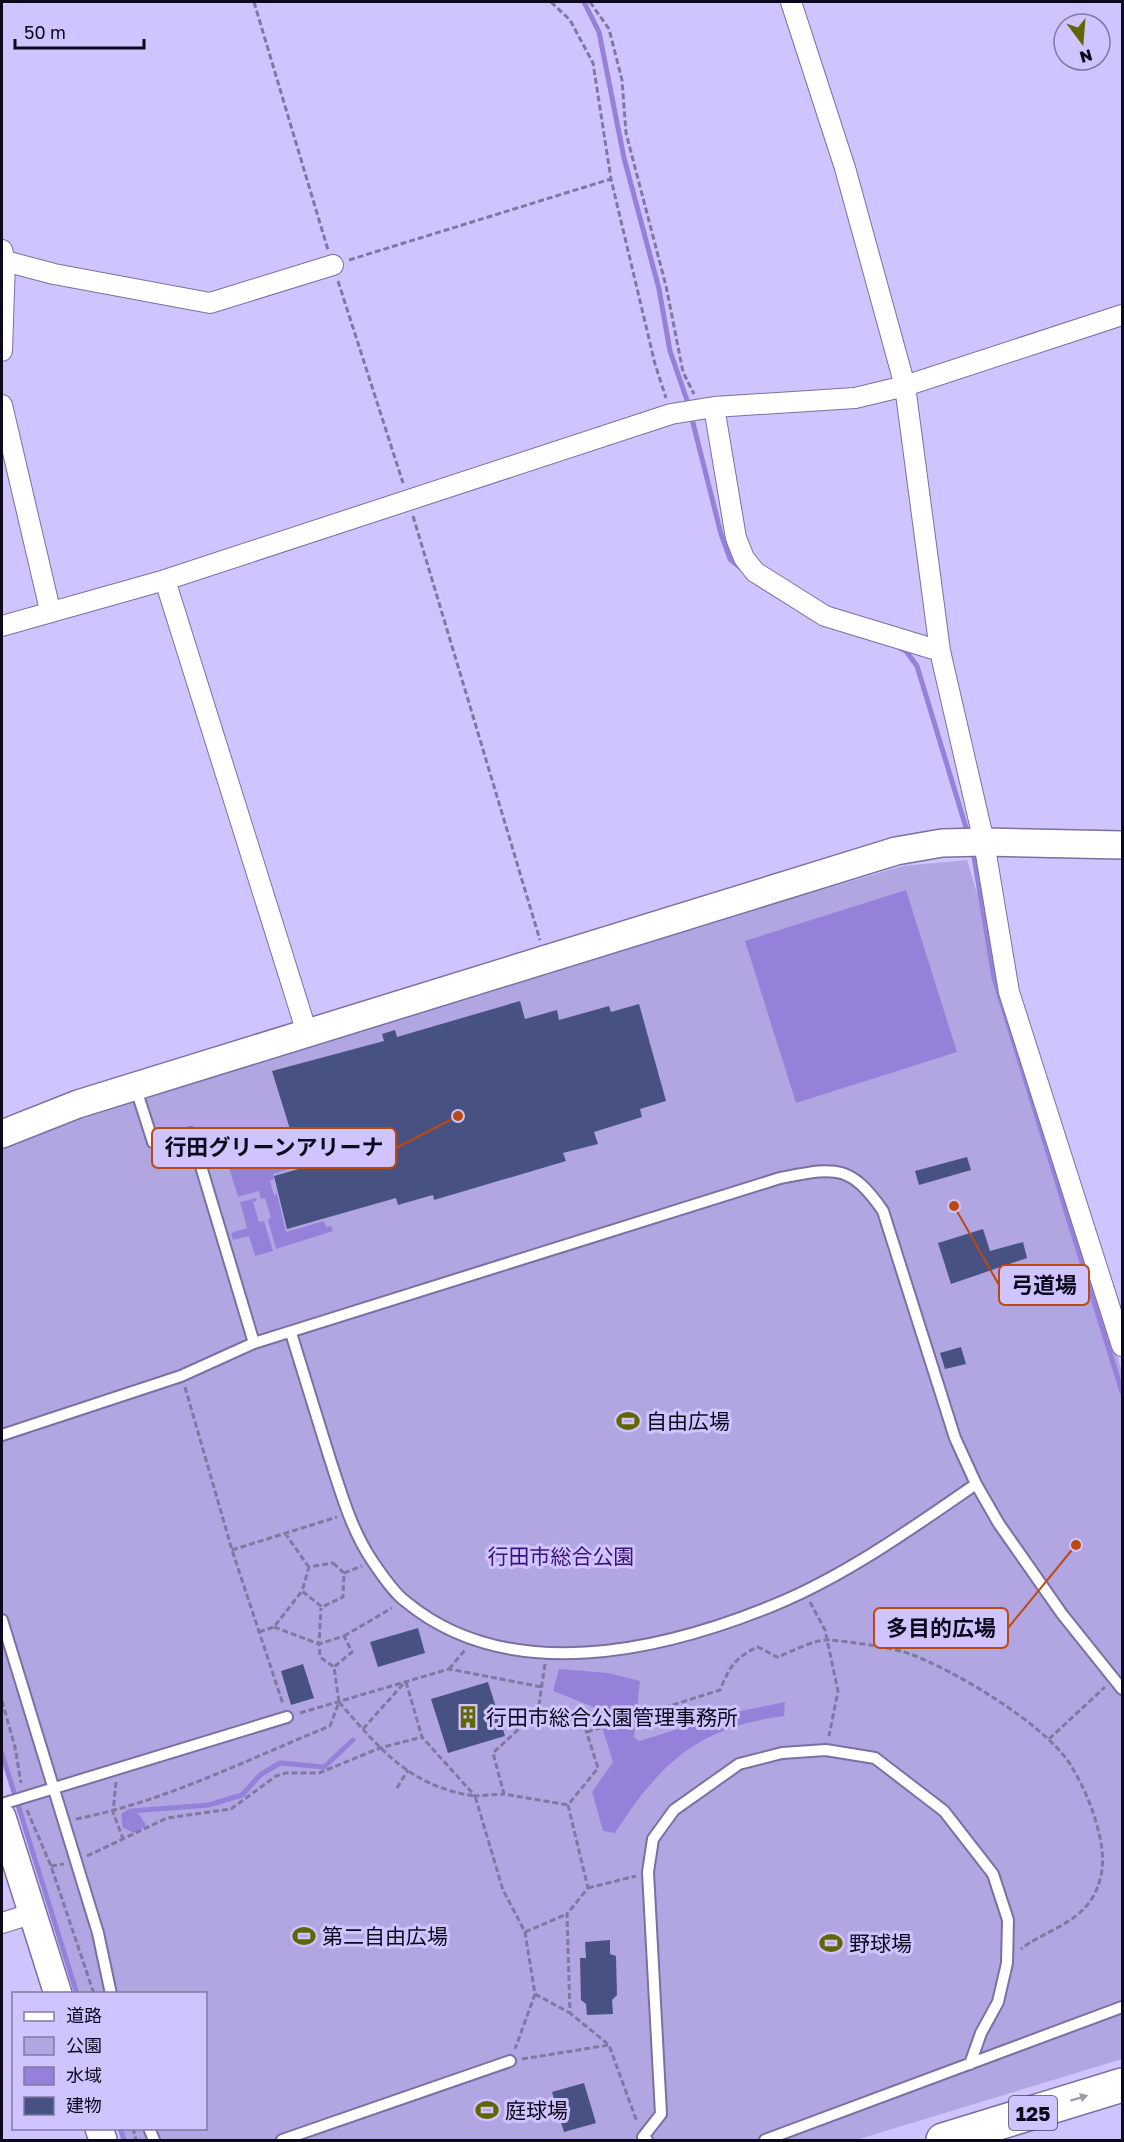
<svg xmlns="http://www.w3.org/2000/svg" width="1124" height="2142" font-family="'Golos Text','Noto Sans JP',sans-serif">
  <rect width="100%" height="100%" fill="#cfc4fd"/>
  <path fill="#b1a6e2" d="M967,860L1122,1372V2059L856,2140H123L119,2129L206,2128V1994L77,1993L2,1754V1149L138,1097L647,941L903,866Z"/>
  <path fill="#9681da" d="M906,890L957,1052L796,1103L745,941Z
    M293,1141L300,1166L273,1174L274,1179L270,1181L274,1195L277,1194L286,1232L324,1221L326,1227L331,1226L333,1231L276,1249L268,1220L271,1218L265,1198L261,1199L259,1191L238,1197L229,1167L281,1151L280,1144Z
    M256,1198L257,1201L253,1202L259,1222L264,1221L273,1251L255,1256L249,1236L233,1240L231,1233L247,1228L240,1202Z
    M559,1669L608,1673L640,1681L634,1737L639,1741L731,1713L785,1702L784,1716C698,1727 660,1763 615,1833L603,1831L592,1792L613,1762L596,1708L553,1691Z"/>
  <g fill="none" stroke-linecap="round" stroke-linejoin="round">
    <path stroke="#9681da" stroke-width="5" d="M584,2L599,32L624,158L659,289L670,351L689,406
      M691,415L721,534L730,559L742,569
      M900,648L906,651L917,666L968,834
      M973,851L994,978L1122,1392
      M2,1754L77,1994
      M133,1821L135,1819L138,1824L134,1826L128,1820L130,1815L137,1816L143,1825L134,1830L125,1826L124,1815L131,1811L209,1805L242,1795L260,1775L280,1763L324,1767L353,1740
      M120,2128L124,2140"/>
  </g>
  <path fill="#485282" d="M520,1001L525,1019L557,1010L559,1020L609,1006L611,1012L639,1004L666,1101L640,1109L642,1117L594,1132L598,1144L563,1153L566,1161L434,1200L433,1195L398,1205L396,1198L287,1229L274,1176L302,1168L272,1071L384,1041L382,1034L395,1030L397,1037Z
    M967,1157L971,1170L919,1185L915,1171Z
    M983,1229L990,1251L1023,1242L1027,1258L951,1284L938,1243Z
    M961,1347L966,1364L945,1369L940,1353Z
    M418,1628L425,1653L378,1667L370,1642Z
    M303,1664L314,1698L291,1705L281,1671Z
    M488,1682L505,1736L448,1753L431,1699Z
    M610,1940V1954L616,1956L617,1995L612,2000L613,2014L587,2015L586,2004L581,2000L580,1958H586L585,1942Z
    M584,2083L596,2123L564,2132L552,2092Z"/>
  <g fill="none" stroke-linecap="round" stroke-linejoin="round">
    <g stroke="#7a70a3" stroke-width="14">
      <path id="lane" d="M135,1086L153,1142L191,1133L254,1343
        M291,1333C304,1374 316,1415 329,1456C341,1492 351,1530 373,1562C382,1575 393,1592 405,1601C508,1687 662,1651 774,1605C845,1576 914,1527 976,1484
        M2,1435L181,1376L254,1343L780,1178C834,1168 849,1162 883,1211L955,1438L976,1484L999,1524L1062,1614L1122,1689
        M2,1620L98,1933L111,1994
        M2,1804L287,1717
        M149,2128L154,2140
        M282,2140L510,2061
        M647,2140L643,2137L661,2114L648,1872L653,1839L674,1810L739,1764L782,1753L826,1750L875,1758L944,1811L993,1874L1008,1920L1007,1963L998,2002L981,2033L970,2064
        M765,2140L1122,2007"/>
    </g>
    <g stroke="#7a70a3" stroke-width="22">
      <path id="street" d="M791,2L845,168L905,386L940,651L984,842L1009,992L1122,1346
        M5,261L54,274L210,303L333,265
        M2,351L5,261L2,250
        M2,405L50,610
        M714,407L736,538L744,558L755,572L825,616L940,651
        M165,580L671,414L714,407L855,398L905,386L1122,315
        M2,626L165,580L307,1033
        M2,1923L34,1913"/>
    </g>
    <g stroke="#7a70a3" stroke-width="30">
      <path id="secondary" d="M2,1134L78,1104L896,851L942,843L984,842L1122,845
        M2,1817L58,1994
        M99,2128L103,2140"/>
    </g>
    <g stroke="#7a70a3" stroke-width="36">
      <path id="highway" d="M943,2140L1122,2085"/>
    </g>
    <path stroke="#8078a1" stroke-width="3" stroke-dasharray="6 3" stroke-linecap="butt" d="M254,2L328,250
      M551,2L570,20L593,63L611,179L655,364L666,398
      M590,2L609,29L622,80L626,133L666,286L683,372L694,394
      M349,260L611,179
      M338,281L403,483
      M413,516L540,940
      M185,1387L232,1550L283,1704
      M285,1533L308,1566
      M232,1550L337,1517
      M333,1563L344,1573L343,1597L322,1607L302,1591L309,1567Z
      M344,1573L362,1566
      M810,1602L825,1630L838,1691L829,1736
      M274,1627L319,1644L321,1608
      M259,1632L274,1627L302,1591
      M344,1636L392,1608
      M545,1664L538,1711L584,1724L598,1768L568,1805L588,1888L567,1914L570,2013L609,2045L637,2122
      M449,1669L465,1650
      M406,1682L422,1737L475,1796L504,1794
      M2,1701L15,1747L21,1783
      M339,1702C380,1749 410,1787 475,1796L503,1890L525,1932L535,1994L515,2049
      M538,1711L493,1753L504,1794L568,1805
      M300,1713L449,1669L542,1687
      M363,1729L404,1683
      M587,1732L720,1690C729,1668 735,1657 758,1647L777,1657C792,1652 814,1639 829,1640C846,1641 895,1648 910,1654C956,1671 1043,1723 1070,1764C1081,1782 1090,1801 1096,1822C1104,1849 1107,1875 1091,1900C1073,1926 1044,1931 1021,1949
      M1049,1739L1105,1687
      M116,1782L113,1812L123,1839
      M397,1788L408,1770
      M27,1810L51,1866L94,1994
      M76,1819C164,1802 246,1760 330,1726L339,1702L334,1667L320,1657L319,1644L344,1636L352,1652L334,1667
      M87,1856L167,1818L231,1809L276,1776L286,1773H319L380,1748L422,1737
      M51,1866L64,1864
      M588,1888L636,1876
      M525,1932L567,1914
      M535,1994L570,2013
      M522,2059L609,2045
      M133,2128L136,2140"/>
    <use href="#lane" stroke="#fff" stroke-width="10"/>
    <use href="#street" stroke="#fff" stroke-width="20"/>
    <use href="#secondary" stroke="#fff" stroke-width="27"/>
    <use href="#highway" stroke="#fff" stroke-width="33"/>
  </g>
  <defs><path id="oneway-solid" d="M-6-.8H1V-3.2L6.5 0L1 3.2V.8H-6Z" transform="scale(1.5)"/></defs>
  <use fill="#9e9ca4" href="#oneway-solid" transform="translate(1079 2098) rotate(-17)"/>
  <defs>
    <g id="stadium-bare" transform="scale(1.8)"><path d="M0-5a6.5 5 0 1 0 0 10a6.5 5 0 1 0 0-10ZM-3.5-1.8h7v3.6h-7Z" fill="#616603" stroke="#cfc4fd" stroke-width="2.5" paint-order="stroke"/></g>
    <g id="building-bare" transform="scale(1.8)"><path d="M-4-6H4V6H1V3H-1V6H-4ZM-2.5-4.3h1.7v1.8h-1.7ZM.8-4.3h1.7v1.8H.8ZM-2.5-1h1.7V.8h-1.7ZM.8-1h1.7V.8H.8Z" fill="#616603" stroke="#cfc4fd" stroke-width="2.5" paint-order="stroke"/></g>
  </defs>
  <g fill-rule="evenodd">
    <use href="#stadium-bare" x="628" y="1421"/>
    <use href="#building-bare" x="468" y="1717"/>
    <use href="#stadium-bare" x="304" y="1936"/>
    <use href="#stadium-bare" x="831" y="1943"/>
    <use href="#stadium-bare" x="487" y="2110"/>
  </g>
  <g text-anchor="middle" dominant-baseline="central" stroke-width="6" stroke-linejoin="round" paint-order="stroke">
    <rect fill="#cfc4fd" stroke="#47405f" stroke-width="1.5" x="1009" y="2096" width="48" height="34" rx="4.5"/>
    <g font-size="20" font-weight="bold" fill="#0d081b">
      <text x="1033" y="2113">125</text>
    </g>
    <g font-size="21" fill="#0d081b" stroke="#cfc4fd" text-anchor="start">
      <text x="646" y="1421">自由広場</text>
      <text x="486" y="1717">行田市総合公園管理事務所</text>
      <text x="322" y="1936">第二自由広場</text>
      <text x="849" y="1943">野球場</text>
      <text x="505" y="2110">庭球場</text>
    </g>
    <g font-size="21" fill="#3c107b" stroke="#cfc4fd">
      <text x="561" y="1556">行田市総合公園</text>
    </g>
  </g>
  <path fill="none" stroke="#bc490f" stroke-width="2" d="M458 1116L396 1148M954 1206L999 1285M1076 1545L1008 1628"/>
  <g fill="#bc490f" stroke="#cfc4fd" stroke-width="2">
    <circle cx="458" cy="1116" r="6"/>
    <circle cx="954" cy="1206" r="6"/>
    <circle cx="1076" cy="1545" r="6"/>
  </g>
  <g fill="#cfc4fd" stroke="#bc490f" stroke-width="2">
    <rect x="152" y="1128" width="244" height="40" rx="6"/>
    <rect x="999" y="1265" width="90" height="40" rx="6"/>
    <rect x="874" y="1608" width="134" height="40" rx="6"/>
  </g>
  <g font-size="22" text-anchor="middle" font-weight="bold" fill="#0d081b">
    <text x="274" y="1155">行田グリーンアリーナ</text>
    <text x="1044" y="1293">弓道場</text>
    <text x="941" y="1636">多目的広場</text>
  </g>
  <rect width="1124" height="2142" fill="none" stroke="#0d081b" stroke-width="6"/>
  <rect x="12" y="1992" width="195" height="138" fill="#cfc4fd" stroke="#8179a3" stroke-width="1.5"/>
  <rect x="24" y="2012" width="30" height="9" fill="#ffffff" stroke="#8179a3" stroke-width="1.5"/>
  <text x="66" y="2022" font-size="18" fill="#0d081b">道路</text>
  <rect x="24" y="2037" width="30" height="18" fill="#b1a6e2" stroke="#8179a3" stroke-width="1.5"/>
  <text x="66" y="2052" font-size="18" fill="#0d081b">公園</text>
  <rect x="24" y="2067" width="30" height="18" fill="#9681da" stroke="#8179a3" stroke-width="1.5"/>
  <text x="66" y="2082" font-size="18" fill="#0d081b">水域</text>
  <rect x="24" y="2097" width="30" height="18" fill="#485282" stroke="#8179a3" stroke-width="1.5"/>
  <text x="66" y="2112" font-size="18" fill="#0d081b">建物</text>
  <g transform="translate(1082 42) rotate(164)"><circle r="28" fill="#cfc4fd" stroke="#8179a3" stroke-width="1.5"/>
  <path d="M0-4.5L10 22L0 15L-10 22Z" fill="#616603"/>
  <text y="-9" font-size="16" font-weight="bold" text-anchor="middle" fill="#0d081b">N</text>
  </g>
  <path d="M15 39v9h129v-9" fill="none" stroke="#0d081b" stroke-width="3"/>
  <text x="24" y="39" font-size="18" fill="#0d081b" stroke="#cfc4fd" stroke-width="4.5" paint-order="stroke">50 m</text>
</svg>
